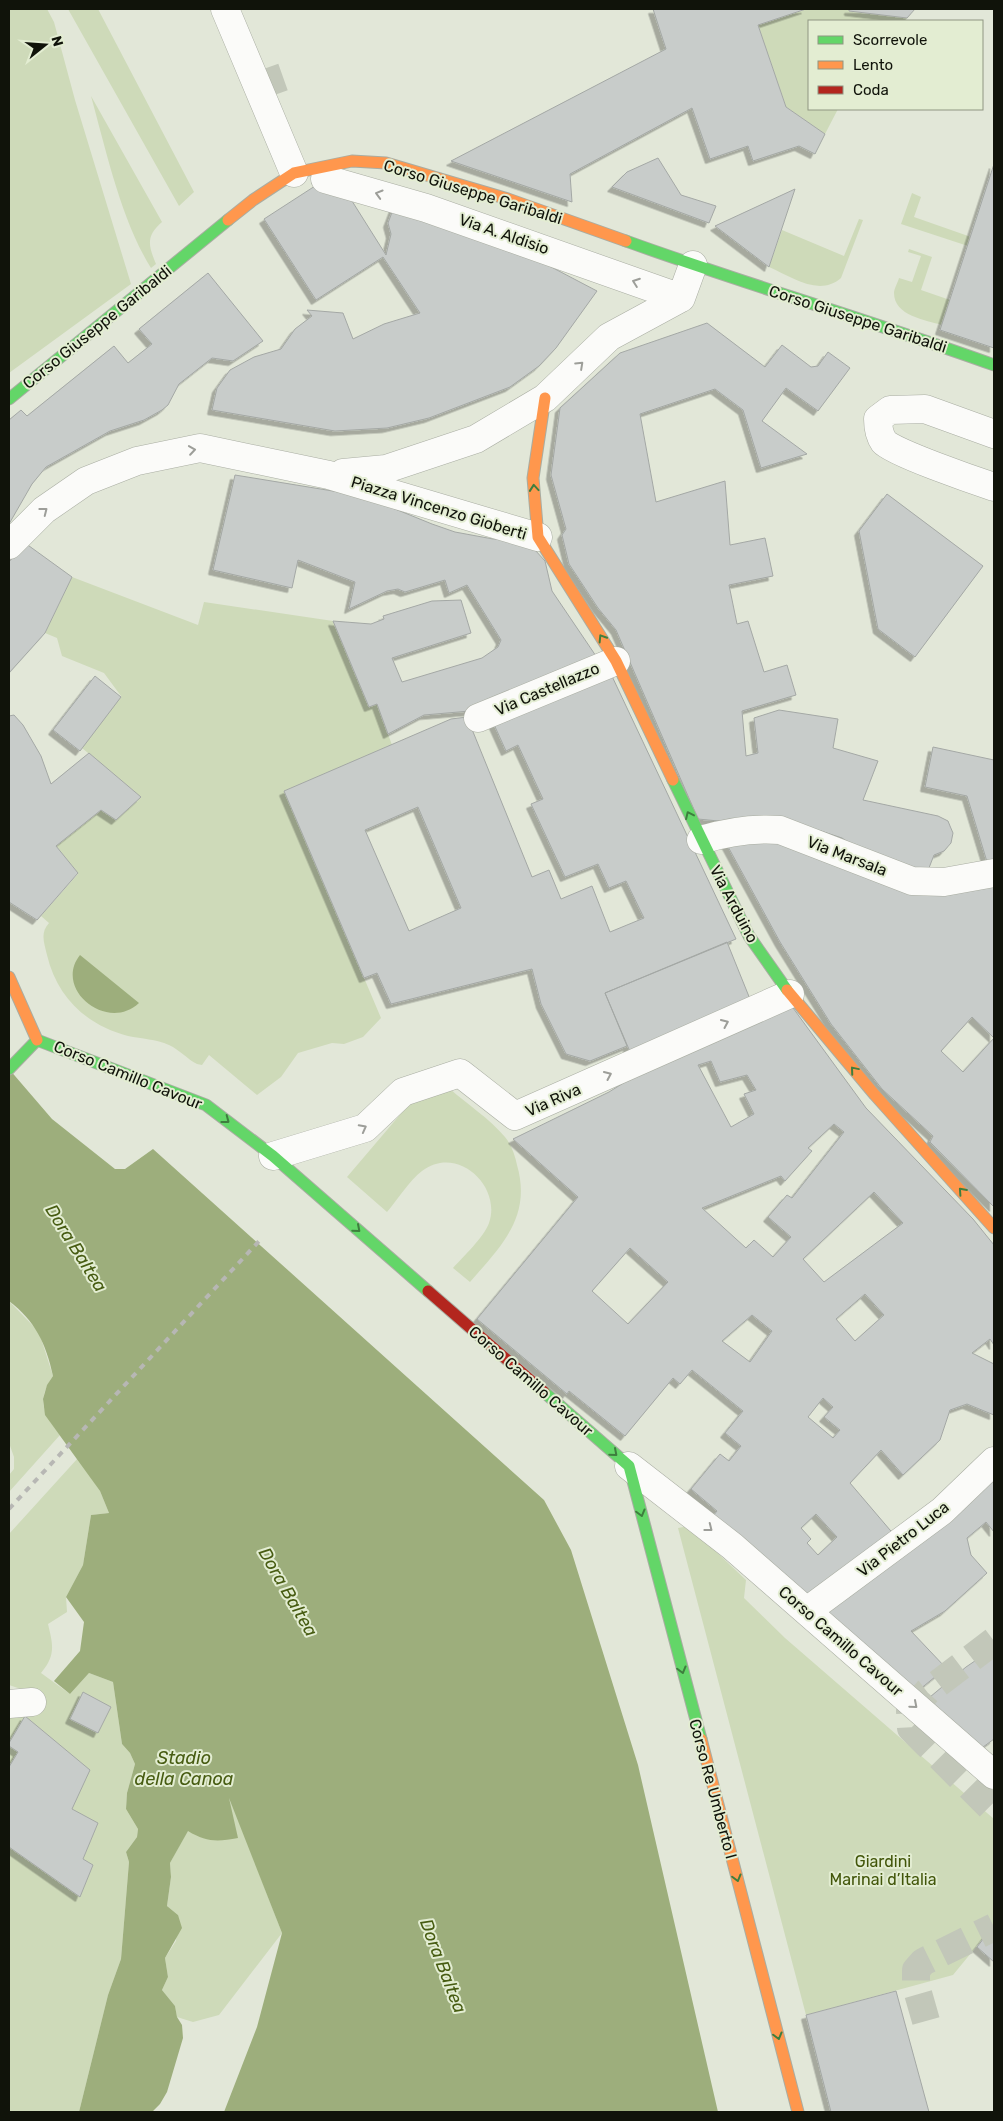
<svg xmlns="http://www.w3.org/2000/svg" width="1003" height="2121" font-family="Rubik,sans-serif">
  <defs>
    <filter id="shadow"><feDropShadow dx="-4.5" dy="4.5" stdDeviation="0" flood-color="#0004"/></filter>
  </defs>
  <rect width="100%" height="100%" fill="#e2e7d8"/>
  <path fill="#cedab9" d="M9,9H47L54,22L75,100L131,284L9,373Z
    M68,9H98L194,192L179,206Z
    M806,9H849V11L907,18L905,21H809V109H838L825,134L786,107L758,25Z
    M91,96L162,222C146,236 148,245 156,264L151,268C121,220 106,150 91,96Z
    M912,193L921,197L914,217L971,237L968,246L901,224Z
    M859,219L863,220L841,278C819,297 792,277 769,267L782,230L844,256Z
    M909,249L932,257L921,290L950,300L942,325C926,320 894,316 894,293C894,289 898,282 899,278L912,282L921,256L908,252Z
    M72,577L198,625L204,602L333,621L369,707L377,704L392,745L285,791L381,1018L363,1037L344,1044L332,1043L298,1053L281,1077L257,1095L209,1055L202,1065L197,1064C187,1059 180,1050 169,1045C156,1039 142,1039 128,1036C86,1025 57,997 47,955C44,942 40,933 49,923L41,916L78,874L56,846L101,810L116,820L141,797L82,748L121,696L104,673L62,656L57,638L45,633Z
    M450,1089C467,1104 490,1119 505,1137C511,1144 515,1155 517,1165C532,1217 501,1246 470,1282L453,1268C463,1257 484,1237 489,1223C502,1186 457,1144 422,1171C409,1181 398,1199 387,1212L347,1177L410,1103Z
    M9,1301L39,1332L53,1376C36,1401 43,1413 60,1435L9,1492V1475L14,1469V1457L9,1443Z
    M78,1458L100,1491L109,1513L91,1515L83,1565L66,1597L67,1612L48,1624C53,1645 56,1655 41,1673L70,1694L89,1673L113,1682L122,1744L130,1753L135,1764L127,1793L126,1809L138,1829L137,1837L126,1852L129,1862L121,1959L108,1995L79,2112H9V1717L36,1694L9,1685V1534Z
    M689,1526L746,1580L744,1598L785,1638L994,1819V1925L953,1975L806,2015L678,1528Z
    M228,1793L282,1933L219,2015L193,2022L177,2017L175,2006L162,1990L168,1977L165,1958L176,1941L178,1915L167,1906L171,1877L170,1863L188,1830Z"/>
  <path fill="#9dae7c" d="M80,955L139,1003C107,1033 53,989 80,955Z
    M9,1069L52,1119L115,1169H125L153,1149L544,1500L571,1550L638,1765L718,2112H224L257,2027L282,1933L229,1798L238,1838C217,1842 206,1842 188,1831L170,1863L171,1877L167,1906L178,1915L182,1928L165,1958L168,1977L162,1990L175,2006L177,2017L182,2025L183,2038L167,2092L160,2104L153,2111L79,2112L108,1995L121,1959L129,1862L126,1852L137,1837L138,1829L126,1809L127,1793L135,1764L130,1753L122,1744L113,1682L89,1673L70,1694L54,1681L80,1651L84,1622L66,1597L83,1565L91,1515L109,1513L100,1491L45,1415L43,1399L47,1385L53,1376C46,1343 35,1321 9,1301Z"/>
  <path fill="#c8ccca" stroke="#a4a8a5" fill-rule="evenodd" filter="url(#shadow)" d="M653,9H806L758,25L786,107L825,134L815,154L799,146L753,161L748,146L710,159L692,108L570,174L572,202L451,161L666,49Z
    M849,9H915L907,18L849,11Z
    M658,158L681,195L716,206L709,223L612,187L627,172Z
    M994,164V348L940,330Z
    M315,186L352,201L386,255L391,234L388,223L394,207L536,259L597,291L556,348L539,366L510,387L429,418L387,428L335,431L212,410L217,388L230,370L254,357L281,349L295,329L312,316L307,310L343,313L353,339L384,324L420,313L383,257L316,300L264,219Z
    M795,189L769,267L715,226Z
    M208,273L263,341L233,361L212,358L179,384L168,405L162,410L144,420L110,431L46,467L32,484L9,524V420L21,410L27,416L114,346L128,363L152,344L139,329Z
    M707,323L765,367L782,345L811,367L818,366L828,352L850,368L818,411L786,388L762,421L807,454L761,468L743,410L715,389L640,414L656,502L725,481L730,545L765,538L773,576L729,585L737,624L748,621L764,672L787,665L796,695L742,711L746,756L758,753L754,718L779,710L838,719L833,748L878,761L863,800L938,816L948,821L950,826L953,833L951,843L944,851L934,855L927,873L855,847L842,838L821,831L698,819L616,630L598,608L569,564L562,535L566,529L551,475L560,408L620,353Z
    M235,475L345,493L346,489L432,524L455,532L493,539H525L545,561L552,591L598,659L470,711L424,715L388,734L377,704L369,707L333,621L371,624L384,619L383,616L432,601L461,600L471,633L392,658L402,682L482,658L498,647L501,640L467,585L449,593L445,580L405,592L398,589L387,591L349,609L355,582L298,560L292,588L213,570Z
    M887,494L983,566L915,657L878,629L859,531Z
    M25,543L72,577L45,633L9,673V562Z
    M610,672L736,939L605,993L627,1046L590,1061L566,1054L541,1004L532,969L391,1004L377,973L364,978L284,791L451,719L467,717L532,877L549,870L561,899L592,886L610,932L644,918L626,881L609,888L598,864L565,877L531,804L543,799L518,745L506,751L492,720ZM418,807L461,908L409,931L365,830Z
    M95,676L121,697L80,751L53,730Z
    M14,715L23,725L41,756L51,784L89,753L141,797L116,820L101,810L56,846L78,873L37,920L9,902V716Z
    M933,747L994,760V863L988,865L967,796L925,787Z
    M760,833L909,889L994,882V1207L930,1142L933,1136L882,1089L831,1024L780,942L726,843ZM972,1017L994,1038L963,1072L941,1051Z
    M727,942L752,1004L631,1054L605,993Z
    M788,1001L866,1108L973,1219L994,1245V1345L990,1339L972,1353L994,1364V1415L967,1404L950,1410L940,1440L903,1475L881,1450L850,1483L896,1537L809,1601L713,1516L717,1511L691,1489L720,1454L729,1461L741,1446L725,1433L743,1411L692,1370L680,1384L673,1378L625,1436L569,1391L567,1394L477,1319L578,1197L513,1139L609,1092L641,1072ZM711,1061L720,1082L747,1075L756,1090L744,1094L754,1114L731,1127L698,1065ZM834,1124L844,1132L792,1198L787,1195L768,1217L791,1237L773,1257L754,1240L746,1248L702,1208L781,1176L785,1181L812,1151L808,1148ZM874,1192L903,1223L824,1282L803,1259ZM630,1248L668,1282L628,1324L592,1291ZM865,1294L884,1315L855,1341L836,1319ZM752,1315L772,1331L750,1362L722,1341ZM823,1398L833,1407L824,1417L840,1430L833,1438L808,1417ZM816,1514L837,1537L818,1555L807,1543L811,1539L801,1528Z
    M994,1470V1532L986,1522L967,1538L971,1555L987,1573L945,1611L911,1631L946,1668L914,1694L820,1611Z
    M994,1648V1739L979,1750L924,1702L966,1667Z
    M83,1692L111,1707L98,1733L70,1719Z
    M25,1716L90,1770L72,1809L98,1823L83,1859L93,1865L80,1897L9,1847V1767L18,1752L9,1746V1743Z
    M994,1925V1962L977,1947Z
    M896,1991L929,2112H831L806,2015Z"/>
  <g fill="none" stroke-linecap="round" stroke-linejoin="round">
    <path stroke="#c2c7b9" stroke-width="28" stroke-dasharray="28 14" stroke-linecap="butt" d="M269,82L283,77
      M994,1641L927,1692L910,1711L911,1728L994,1811
      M926,2021L916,1986V1970L923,1962L994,1927"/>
    <g stroke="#a9ada2" stroke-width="29">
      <path id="street" d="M225,9L294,173
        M325,179L426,208L681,298
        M994,434L925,409L890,410L878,419C878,427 879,435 884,442C892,452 976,481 994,487
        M343,473L386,469L476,439L545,398L609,337L681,298L693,265
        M9,545L44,510L86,481L137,461L200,448L329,475L538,537
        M478,718L616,661
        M701,840C727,832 753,828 780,830L912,881L944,882L994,873
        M273,1156L365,1128L403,1092L460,1073L515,1116L790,994
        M629,1466L732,1546L994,1775
        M807,1611L942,1511L994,1461
        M9,1704L32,1702"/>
    </g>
    <g stroke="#a9ada2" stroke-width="13">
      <path id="fast" d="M626,241C748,285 872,321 994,365
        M9,399L228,220
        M673,780L749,936L787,990
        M37,1040L206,1105L273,1156L428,1291
        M9,1069L37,1040
        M544,1392L629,1466L701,1739"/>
    </g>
    <g stroke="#a9ada2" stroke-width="13">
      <path id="slow" d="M228,220L253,200L294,173L352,161L386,163L508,199L626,241
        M545,398L533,478L538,537L616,661L673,780
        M9,977L37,1040
        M787,990L875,1095L994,1228
        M701,1739L798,2112"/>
    </g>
    <g stroke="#a9ada2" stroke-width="13">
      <path id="jam" d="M428,1291L544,1392"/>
    </g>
    <use href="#street" stroke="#fbfbf9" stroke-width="28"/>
    <use href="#fast" stroke="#63d668" stroke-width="11"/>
    <use href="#slow" stroke="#ff974d" stroke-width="11"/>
    <use href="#jam" stroke="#b3261e" stroke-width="11"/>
    <path stroke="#b7b7b4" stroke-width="4" stroke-dasharray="6 6" stroke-linecap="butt" d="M9,1509L262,1238"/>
  </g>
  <defs><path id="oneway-chevron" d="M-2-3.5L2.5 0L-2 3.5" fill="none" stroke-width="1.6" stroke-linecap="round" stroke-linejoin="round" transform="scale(1.25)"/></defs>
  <g stroke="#9d9e99">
    <use href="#oneway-chevron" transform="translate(379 194) rotate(-164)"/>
    <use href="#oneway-chevron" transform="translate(636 282) rotate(-160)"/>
    <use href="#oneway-chevron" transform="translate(580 365) rotate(-43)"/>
    <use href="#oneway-chevron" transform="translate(192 450) rotate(-8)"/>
    <use href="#oneway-chevron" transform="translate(44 511) rotate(-38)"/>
    <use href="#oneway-chevron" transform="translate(725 1023) rotate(-24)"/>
    <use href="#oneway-chevron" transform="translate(608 1075) rotate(-24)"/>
    <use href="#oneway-chevron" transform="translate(363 1128) rotate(-28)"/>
    <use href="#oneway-chevron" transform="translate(709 1528) rotate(38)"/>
    <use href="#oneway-chevron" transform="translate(914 1705) rotate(41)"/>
  </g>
  <g stroke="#3e7e3e">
    <use href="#oneway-chevron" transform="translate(534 488) rotate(-95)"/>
    <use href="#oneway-chevron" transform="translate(602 638) rotate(-122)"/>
    <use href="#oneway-chevron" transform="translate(689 815) rotate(-115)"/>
    <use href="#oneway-chevron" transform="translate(854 1070) rotate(-130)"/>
    <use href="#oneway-chevron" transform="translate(226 1120) rotate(37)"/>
    <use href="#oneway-chevron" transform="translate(962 1191) rotate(-132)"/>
    <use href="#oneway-chevron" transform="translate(357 1229) rotate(41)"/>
    <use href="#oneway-chevron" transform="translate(614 1453) rotate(41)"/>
    <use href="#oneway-chevron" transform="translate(641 1513) rotate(75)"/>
    <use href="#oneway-chevron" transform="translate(682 1670) rotate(75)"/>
    <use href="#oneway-chevron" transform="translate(737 1878) rotate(75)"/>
    <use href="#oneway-chevron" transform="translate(778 2036) rotate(75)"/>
  </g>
  <g text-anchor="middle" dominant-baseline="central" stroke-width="4" stroke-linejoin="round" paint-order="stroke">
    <g font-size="16" fill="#10130a" stroke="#e3edd2">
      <text transform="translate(473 192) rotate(17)">Corso Giuseppe Garibaldi</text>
      <text transform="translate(504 234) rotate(19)">Via A. Aldisio</text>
      <text transform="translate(858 319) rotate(18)">Corso Giuseppe Garibaldi</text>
      <text transform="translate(97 327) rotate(-39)">Corso Giuseppe Garibaldi</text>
      <text transform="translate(439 508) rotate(17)">Piazza Vincenzo Gioberti</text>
      <text transform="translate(547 689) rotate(-23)">Via Castellazzo</text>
      <text transform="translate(847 856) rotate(21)">Via Marsala</text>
      <text transform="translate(734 904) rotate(62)">Via Arduino</text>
      <text transform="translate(128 1075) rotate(22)">Corso Camillo Cavour</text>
      <text transform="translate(553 1100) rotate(-24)">Via Riva</text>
      <text transform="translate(531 1381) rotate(41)">Corso Camillo Cavour</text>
      <text transform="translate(903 1539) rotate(-38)">Via Pietro Luca</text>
      <text transform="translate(841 1641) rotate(41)">Corso Camillo Cavour</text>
      <text transform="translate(713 1789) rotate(75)">Corso Re Umberto I</text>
    </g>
    <g font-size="16" fill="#42560a" stroke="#e3edd2">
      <text x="883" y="1861">Giardini<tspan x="883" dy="18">Marinai d’Italia</tspan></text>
    </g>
    <g font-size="18" font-style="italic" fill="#475c12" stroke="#e3edd2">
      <text transform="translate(76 1248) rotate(58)">Dora Baltea</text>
      <text transform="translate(288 1592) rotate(60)">Dora Baltea</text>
      <text x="184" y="1758">Stadio<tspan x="184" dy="21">della Canoa</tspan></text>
      <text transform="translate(443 1966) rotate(69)">Dora Baltea</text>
    </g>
  </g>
  <rect width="1003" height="2121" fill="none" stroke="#10130a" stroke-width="20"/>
  <rect x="808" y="20" width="175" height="90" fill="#e3edd2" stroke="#8f9682"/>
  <rect x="818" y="36" width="25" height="8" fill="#63d668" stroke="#8f9682"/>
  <text x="853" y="45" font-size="15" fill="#10130a">Scorrevole</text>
  <rect x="818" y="61" width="25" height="8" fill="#ff974d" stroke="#8f9682"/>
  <text x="853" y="70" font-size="15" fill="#10130a">Lento</text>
  <rect x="818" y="86" width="25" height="8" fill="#b3261e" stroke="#8f9682"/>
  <text x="853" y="95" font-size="15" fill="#10130a">Coda</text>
  <g transform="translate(45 45) rotate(73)" stroke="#e3edd2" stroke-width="4" paint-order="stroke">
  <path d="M0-4L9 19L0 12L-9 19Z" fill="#10130a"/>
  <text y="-8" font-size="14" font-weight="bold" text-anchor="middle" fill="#10130a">N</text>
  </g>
</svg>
